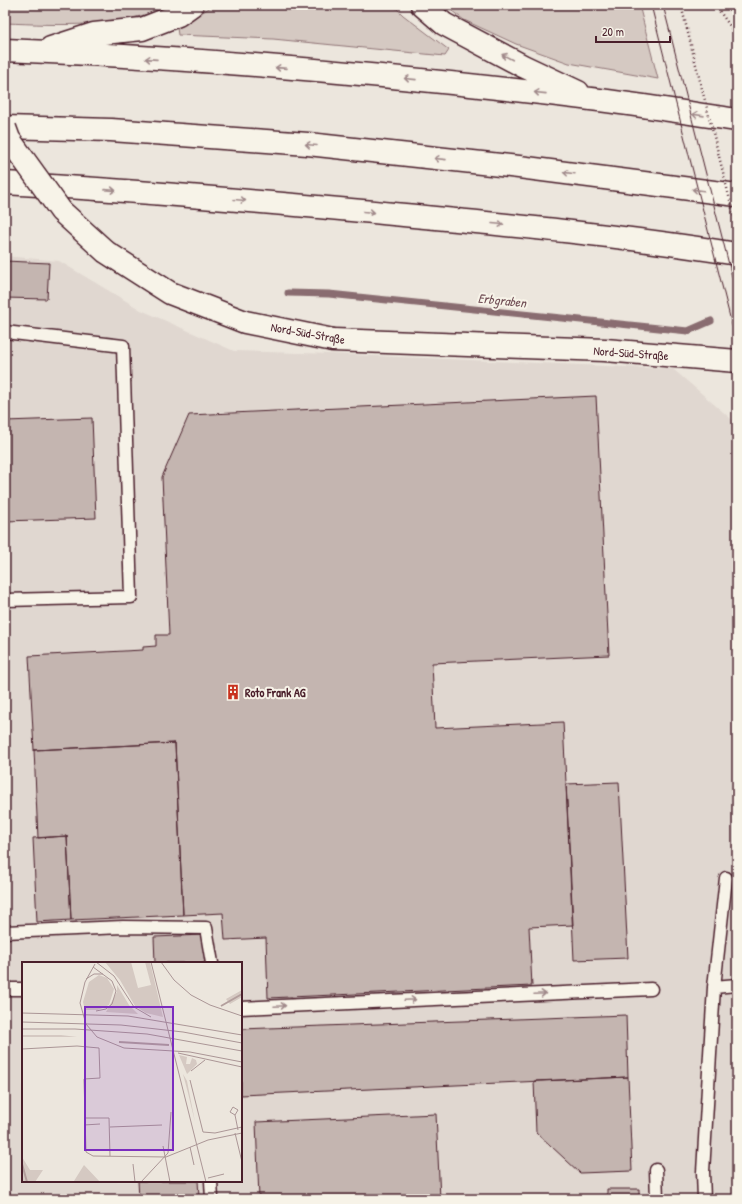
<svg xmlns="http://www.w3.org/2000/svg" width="742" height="1204" font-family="'Patrick Hand',sans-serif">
  <rect width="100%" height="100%" fill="#ece6dd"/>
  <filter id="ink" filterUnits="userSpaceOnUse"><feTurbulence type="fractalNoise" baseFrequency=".025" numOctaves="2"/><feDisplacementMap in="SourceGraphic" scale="8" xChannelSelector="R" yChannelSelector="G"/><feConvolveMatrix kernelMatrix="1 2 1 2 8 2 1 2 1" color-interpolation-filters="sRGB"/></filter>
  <g filter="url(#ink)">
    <path fill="#e0d7d0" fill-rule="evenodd" d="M5,256L59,261L141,310L234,351L333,354L673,369L737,424V1199H5ZM23,963H241V1181H23Z"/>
    <path fill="#d5c9c2" stroke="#907476" d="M5,5H171C120,29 60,25 5,23Z
      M214,5H393L403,15L449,50L445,56L273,39L178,35L177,28Z
      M444,5H639L658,79L569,63L516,44L464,20Z"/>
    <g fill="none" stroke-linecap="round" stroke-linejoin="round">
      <path stroke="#896c6f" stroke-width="7" d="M288,293L329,294L688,331L711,321"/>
    </g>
    <path fill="#c4b5b0" stroke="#4a1f2b" d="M5,261L49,263L47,299L5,298Z
      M596,396L609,655L432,663L435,728L563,722L573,925L529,927L532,986L268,998L266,938L225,940L223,913L183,915L175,743L34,750L29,656L143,650V647L156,646V635H169L162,477L189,415Z
      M92,418L96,518L5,521V421Z
      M175,743L183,915L71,920L67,836L38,838L34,750Z
      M619,782L628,958L574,960L566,784Z
      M67,836L71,920L37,922L33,838Z
      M204,935L205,963H155L154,937Z
      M626,1015L628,1077L241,1095V1029Z
      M628,1077L632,1171L580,1173L536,1132L534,1081Z
      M436,1114L440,1199H259L256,1122Z
      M138,1181H198L199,1197L139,1199Z
      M607,1189H639V1199H607Z"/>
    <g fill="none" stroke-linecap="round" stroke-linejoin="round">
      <g stroke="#4a1f2b" stroke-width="15">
        <path id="service" d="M5,332L123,346L131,597L5,600
          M5,932L123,927L206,928L212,963
          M714,987L737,985
          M5,989H23
          M241,1008L651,989
          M656,1170L657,1199
          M211,1181L212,1199
          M5,1198V1199
          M704,1199L703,1172L714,987L726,878"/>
      </g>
      <g stroke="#4a1f2b" stroke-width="25">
        <path id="secondary" d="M333,340L605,350L737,361"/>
      </g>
      <g stroke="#4a1f2b" stroke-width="25">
        <path id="motorway" d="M422,5L444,24L523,66L578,92
          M51,48L94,34L142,29L178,15L192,5
          M5,50C201,58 396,75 591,99C640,105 688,113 737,120
          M5,127L111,130L308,144L519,167L737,195
          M5,183C124,190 243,200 362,211C488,223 613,234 737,254"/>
      </g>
      <path stroke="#4a1f2b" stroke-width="2.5" stroke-dasharray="1 3" stroke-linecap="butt" d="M681,5L687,29
        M715,5L732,29L737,33"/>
      <use href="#service" stroke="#f7f3e8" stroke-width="12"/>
      <use href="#secondary" stroke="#f7f3e8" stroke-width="22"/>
      <use href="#motorway" stroke="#f7f3e8" stroke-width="22"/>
      <path stroke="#4a1f2b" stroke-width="1" d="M651,5L737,345
        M663,5L737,296"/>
      <g stroke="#4a1f2b" stroke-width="25" stroke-linecap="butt">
        <path id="secondary-bridge" d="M5,128L9,139L61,211L106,252L170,293L245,322L333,340"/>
      </g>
      <path stroke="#4a1f2b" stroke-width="2.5" stroke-dasharray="1 3" stroke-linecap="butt" d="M687,29L737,228"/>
      <use href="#secondary-bridge" stroke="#f7f3e8" stroke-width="22"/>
    </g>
    <defs><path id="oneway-shaft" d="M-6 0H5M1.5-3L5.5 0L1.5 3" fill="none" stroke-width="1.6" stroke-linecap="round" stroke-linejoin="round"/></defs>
    <g stroke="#a0898a">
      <use href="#oneway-shaft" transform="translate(507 57) rotate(-152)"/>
      <use href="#oneway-shaft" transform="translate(151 59) rotate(-176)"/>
      <use href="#oneway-shaft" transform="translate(281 68) rotate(-176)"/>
      <use href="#oneway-shaft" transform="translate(410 79) rotate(-174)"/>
      <use href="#oneway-shaft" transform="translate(540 93) rotate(-174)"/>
      <use href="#oneway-shaft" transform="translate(698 115) rotate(-172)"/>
      <use href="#oneway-shaft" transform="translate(311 145) rotate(-175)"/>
      <use href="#oneway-shaft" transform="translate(440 159) rotate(-174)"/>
      <use href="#oneway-shaft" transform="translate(569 173) rotate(-173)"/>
      <use href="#oneway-shaft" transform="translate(110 190) rotate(4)"/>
      <use href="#oneway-shaft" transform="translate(698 190) rotate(-173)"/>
      <use href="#oneway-shaft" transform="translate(240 200) rotate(5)"/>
      <use href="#oneway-shaft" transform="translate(369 212) rotate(5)"/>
      <use href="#oneway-shaft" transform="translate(498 224) rotate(5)"/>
      <use href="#oneway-shaft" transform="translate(540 994) rotate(-3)"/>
      <use href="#oneway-shaft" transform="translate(410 1000) rotate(-3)"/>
      <use href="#oneway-shaft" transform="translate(280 1006) rotate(-3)"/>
    </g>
  </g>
  <defs>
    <g id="building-bare" transform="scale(1.2)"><path d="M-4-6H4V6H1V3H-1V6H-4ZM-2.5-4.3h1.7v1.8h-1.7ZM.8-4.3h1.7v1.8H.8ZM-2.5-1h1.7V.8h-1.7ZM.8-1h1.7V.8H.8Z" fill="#c8321e" stroke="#f7f3e8" stroke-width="2.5" paint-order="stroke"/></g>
  </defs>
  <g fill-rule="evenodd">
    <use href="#building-bare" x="233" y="692"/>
  </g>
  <g text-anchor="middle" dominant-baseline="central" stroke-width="4" stroke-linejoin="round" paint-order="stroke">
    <g font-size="12" fill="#4a1f2b" stroke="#f7f3e8">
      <text transform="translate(308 333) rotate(10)">Nord-Süd-Straße</text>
      <text transform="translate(631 353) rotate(4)">Nord-Süd-Straße</text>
    </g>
    <g font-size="12" font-weight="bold" fill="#4a1f2b" stroke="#f7f3e8" text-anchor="start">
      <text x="245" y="692">Roto Frank AG</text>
    </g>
    <g font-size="13" font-style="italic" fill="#6f4c53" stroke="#f7f3e8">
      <text transform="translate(502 300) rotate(6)">Erbgraben</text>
    </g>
  </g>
  <g transform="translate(22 962)">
    <rect width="220" height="220" fill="#ece6dd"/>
    <path d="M83,0H109L116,26L129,23L123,0H128L141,55L124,51L113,44L98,18ZM77,13L85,16L92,27L87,43L76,48H63L61,40L67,20ZM95,23L107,43L116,52L84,50L95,30ZM220,28V35L208,42L204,37ZM0,73H39L55,75H0ZM157,93L165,95L164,102H168L170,96L174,98L175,102L165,112ZM161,112L165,119L173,160L166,131ZM0,195L8,208H21L13,220H0ZM62,203L78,220L52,219Z" fill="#d5c9c2"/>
    <path fill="none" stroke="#b39f9d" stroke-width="2" d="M199,44L220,32M97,80L147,83M0,202L5,220"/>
    <path fill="none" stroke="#ab9696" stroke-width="1" d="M74,0L92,14L112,45L129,55M129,0L184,220M139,0L152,18L169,33L188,43L220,54M73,2L63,20L58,41L64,62L75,75L102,86L168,90L220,100M71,5L90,19L94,29L90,42L84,47L74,49M64,17L72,12H81M0,51L106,54L220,73M0,60L99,63L161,70L220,81M0,67H53L125,72L220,89M0,87L55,84L77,86L78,116L62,117L64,190L71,194L144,195M156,91L220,105M169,109L183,98M168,118L181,170L193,171L220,165M213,153L208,150L211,145L216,148L213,153L216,168M62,156H87L88,194M62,163L78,162M88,165L140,163M213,171L220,200M141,184L148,220M168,185L172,203M144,195L186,178L220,171M111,202L113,220M186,216L202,212M119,220L146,191L149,150"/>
    <path fill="#7b2cbf" fill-opacity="0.15" stroke="#7b2cbf" stroke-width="2" d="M63,45H151V188H63Z"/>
    <rect width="220" height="220" fill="none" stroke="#4a1f2b" stroke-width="2"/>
  </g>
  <rect width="742" height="1204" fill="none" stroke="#f7f3e8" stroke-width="20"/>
  <rect x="10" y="10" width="722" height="1184" fill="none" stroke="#4a1f2b" stroke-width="1.5" filter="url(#ink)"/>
  <path d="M596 36v6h74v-6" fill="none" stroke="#4a1f2b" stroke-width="2"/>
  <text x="602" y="36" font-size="12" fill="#4a1f2b" stroke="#f7f3e8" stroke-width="3" paint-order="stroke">20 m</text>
</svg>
